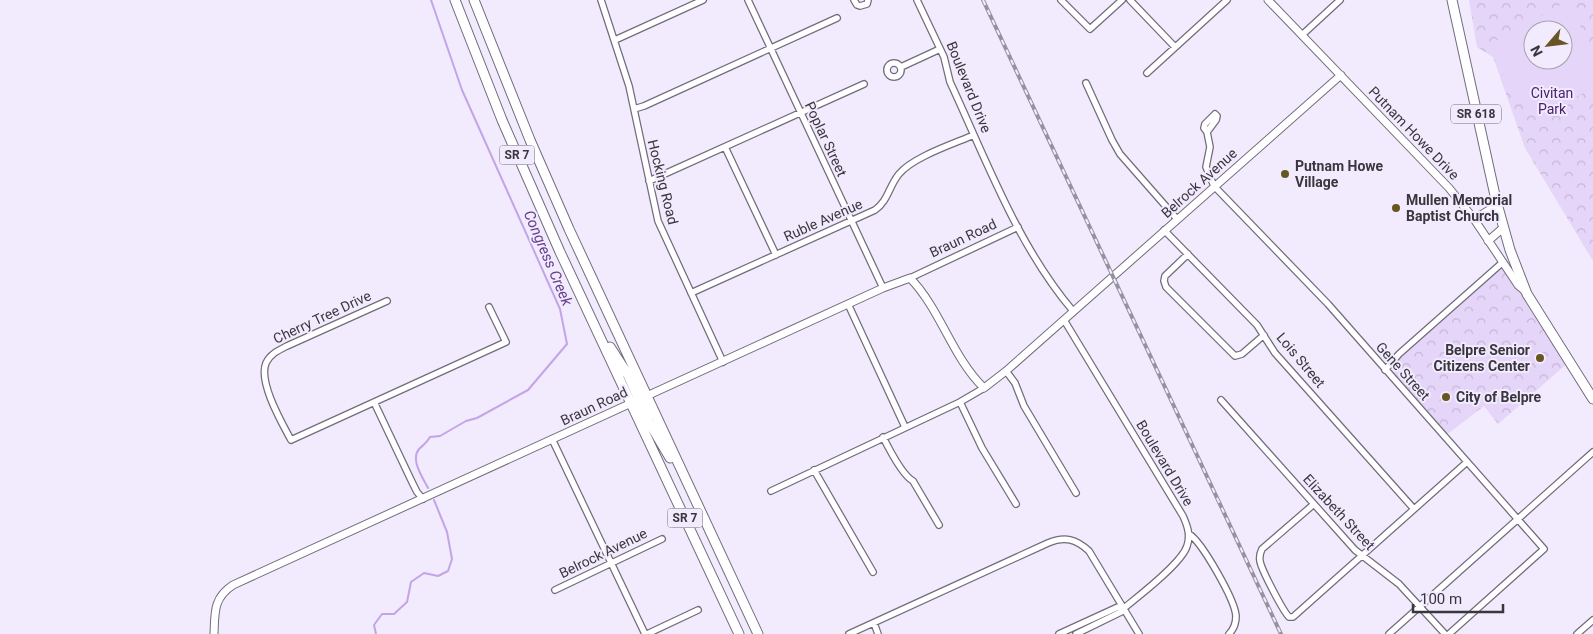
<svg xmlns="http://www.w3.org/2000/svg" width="1593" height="634" font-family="Roboto,sans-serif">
  <defs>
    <pattern id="park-crowns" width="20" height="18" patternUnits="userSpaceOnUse" patternTransform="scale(1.25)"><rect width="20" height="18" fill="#e5d5f9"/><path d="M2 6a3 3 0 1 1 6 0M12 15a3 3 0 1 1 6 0" fill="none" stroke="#c5b7d6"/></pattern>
  </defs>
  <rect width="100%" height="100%" fill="#f2eafd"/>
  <path fill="url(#park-crowns)" fill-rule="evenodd" d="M1469,0H1593V261L1525,148L1493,57L1477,47ZM1533,30H1563V60H1533Z
    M1503,262L1570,361L1498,424L1484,406L1445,436L1385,370Z"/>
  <path fill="#e5d5f9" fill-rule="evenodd" d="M1564,3L1571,6L1593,55V88L1566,102L1537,106C1512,89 1497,74 1490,44ZM1533,30H1563V60H1533Z"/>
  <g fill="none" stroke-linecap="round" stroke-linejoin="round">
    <path stroke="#c3a5e7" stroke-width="2" d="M428,488C423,478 410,460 419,449C424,444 426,444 430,437L440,436L466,421L477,418L528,390L567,344L560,309L462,90L431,0
      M376,634L374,625L382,614H394L407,602L411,582L424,573L438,576L448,571L452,559L447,532L434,500"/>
    <g stroke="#736c7c" stroke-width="8">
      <path id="minor" d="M601,0L629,86L658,221L723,362
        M748,0L883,288
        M854,0L857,5L860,6L867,4L868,0
        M917,0L944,57L950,82C986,159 1017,245 1073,311
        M1061,0L1090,29L1122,0
        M1130,0L1175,47
        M1302,35L1340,0
        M615,40L703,0
        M887 70a7 7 0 1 1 14 0a7 7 0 1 1-14 0Z
        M901,67L940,49
        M1147,73L1227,0
        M1086,83L1112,140L1120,154L1177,219
        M634,109L644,106L837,18
        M1207,132L1204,128L1205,124L1215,114L1217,116L1216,120L1207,132L1210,147L1206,167L1214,186L1328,304L1544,549L1449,634
        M725,147L776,255
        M649,181L864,84
        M1164,230L1257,325L1275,353L1414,509
        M1188,254L1165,276L1164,281L1166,287L1235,356L1242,354L1264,335
        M910,278L1018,227
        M691,293L875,210C888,201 889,186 899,174C913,157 953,144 974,135
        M387,301L287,346C279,350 270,354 266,363C258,382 282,423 291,440L506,342L489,307
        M848,304L905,427
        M1064,320L1183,516C1187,525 1191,535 1187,546C1182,563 1139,596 1124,608L1121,612L1076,634
        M1385,370L1399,354L1503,262
        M1006,371L1015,383L1024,406L1076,493
        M1221,400L1355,550L1399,584L1445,634
        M374,402L412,482L417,492L423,499
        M960,402L982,448L1016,504
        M883,437C889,449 902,475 913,481L939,525
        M552,439L645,634
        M814,470L873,572
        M771,491L960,402L984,388
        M1314,504L1262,549C1260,553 1259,556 1260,561C1261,569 1283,611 1289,617H1293L1467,462
        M1189,534C1202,542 1235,600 1236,616C1236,623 1234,629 1229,634
        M555,590L662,539
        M874,623L878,634
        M647,634L698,610
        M849,634L1048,543C1065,536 1076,539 1089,551L1139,634
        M1059,634L1118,607L1124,608
        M1389,634L1593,452
        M1577,634L1593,620"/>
    </g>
    <g stroke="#736c7c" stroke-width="9">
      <path id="tertiary" d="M1268,0L1449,188L1474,219L1518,285L1525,291
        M1474,219L1489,210L1496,200
        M1488,241L1503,228
        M214,634C215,613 213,598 233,585L883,288L910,278C941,310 952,357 984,388L1006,371L1341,75"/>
    </g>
    <g stroke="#736c7c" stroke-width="11">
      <path id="primary" d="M1452,0L1496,200L1510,250L1527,294L1593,399"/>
    </g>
    <g stroke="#736c7c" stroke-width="11">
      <path id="trunk" d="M455,0L502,120L560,252L739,634
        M474,0L530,140L569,229L758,634
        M610,347L628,375L650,424L670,458"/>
    </g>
    <use href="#minor" stroke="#fff" stroke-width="5.5"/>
    <use href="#tertiary" stroke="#fff" stroke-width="7"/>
    <use href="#primary" stroke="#fff" stroke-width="9"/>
    <use href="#trunk" stroke="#fff" stroke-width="9"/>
    <g stroke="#96919e" stroke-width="4">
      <path id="rail" d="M983,0L1281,634"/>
    </g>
    <use href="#rail" stroke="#f2eafd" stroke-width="2" stroke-dasharray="5.5" stroke-linecap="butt"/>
  </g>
  <g fill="#675523" stroke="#f2eafd" stroke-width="2">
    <circle cx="1285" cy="174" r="5"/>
    <circle cx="1396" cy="208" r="5"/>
    <circle cx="1540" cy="358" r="5"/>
    <circle cx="1446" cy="397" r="5"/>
  </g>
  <g text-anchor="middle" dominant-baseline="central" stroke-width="4" stroke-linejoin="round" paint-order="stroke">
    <g fill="#f2eafd" stroke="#706c77" stroke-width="1">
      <rect x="1451" y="104.5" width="50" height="19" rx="4"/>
      <rect x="499.5" y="145.5" width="35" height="19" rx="4"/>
      <rect x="667.5" y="508.5" width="35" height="19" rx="4"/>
    </g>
    <g font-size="12" font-weight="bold" fill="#39363e">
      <text x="1476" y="114">SR 618</text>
      <text x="517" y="155">SR 7</text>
      <text x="685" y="518">SR 7</text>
    </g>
    <g font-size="14" fill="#39363e" stroke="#f2eafd">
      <text transform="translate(969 87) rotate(68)">Boulevard Drive</text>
      <text transform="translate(1414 133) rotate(46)">Putnam Howe Drive</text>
      <text transform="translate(826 139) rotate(65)">Poplar Street</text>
      <text transform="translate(663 182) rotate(76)">Hocking Road</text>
      <text transform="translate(1199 183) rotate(-42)">Belrock Avenue</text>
      <text transform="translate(823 220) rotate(-24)">Ruble Avenue</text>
      <text transform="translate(963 238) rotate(-25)">Braun Road</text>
      <text transform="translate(322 317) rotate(-25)">Cherry Tree Drive</text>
      <text transform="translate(1301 360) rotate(50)">Lois Street</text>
      <text transform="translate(1403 371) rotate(48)">Gene Street</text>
      <text transform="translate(594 406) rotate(-25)">Braun Road</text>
      <text transform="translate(1165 463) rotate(59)">Boulevard Drive</text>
      <text transform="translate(1339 512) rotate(47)">Elizabeth Street</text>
      <text transform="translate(603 553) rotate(-26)">Belrock Avenue</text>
    </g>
    <g font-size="14" fill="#49206c" stroke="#f2eafd">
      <text x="1552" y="93">Civitan<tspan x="1552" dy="16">Park</tspan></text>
    </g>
    <g font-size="14" font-weight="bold" fill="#39363e" stroke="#f2eafd" text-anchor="start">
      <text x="1295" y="166">Putnam Howe<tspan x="1295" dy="16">Village</tspan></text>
      <text x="1406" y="200">Mullen Memorial<tspan x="1406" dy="16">Baptist Church</tspan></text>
      <text x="1530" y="350" text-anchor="end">Belpre Senior<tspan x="1530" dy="16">Citizens Center</tspan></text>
      <text x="1456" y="397">City of Belpre</text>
    </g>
    <g font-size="15" font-style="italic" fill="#653d8c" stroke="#f2eafd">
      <text transform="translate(548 258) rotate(67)">Congress Creek</text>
    </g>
  </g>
  <g transform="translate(1548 45) rotate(242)"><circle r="24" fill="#f2eafd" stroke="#a8a2b1"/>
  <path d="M0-4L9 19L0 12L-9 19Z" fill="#675523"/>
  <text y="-8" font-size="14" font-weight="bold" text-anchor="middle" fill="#39363e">N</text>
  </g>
  <path d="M1413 604v8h90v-8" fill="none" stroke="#39363e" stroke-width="2.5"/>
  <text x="1420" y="604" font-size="15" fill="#39363e" stroke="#f2eafd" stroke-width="4" paint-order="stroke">100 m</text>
</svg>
